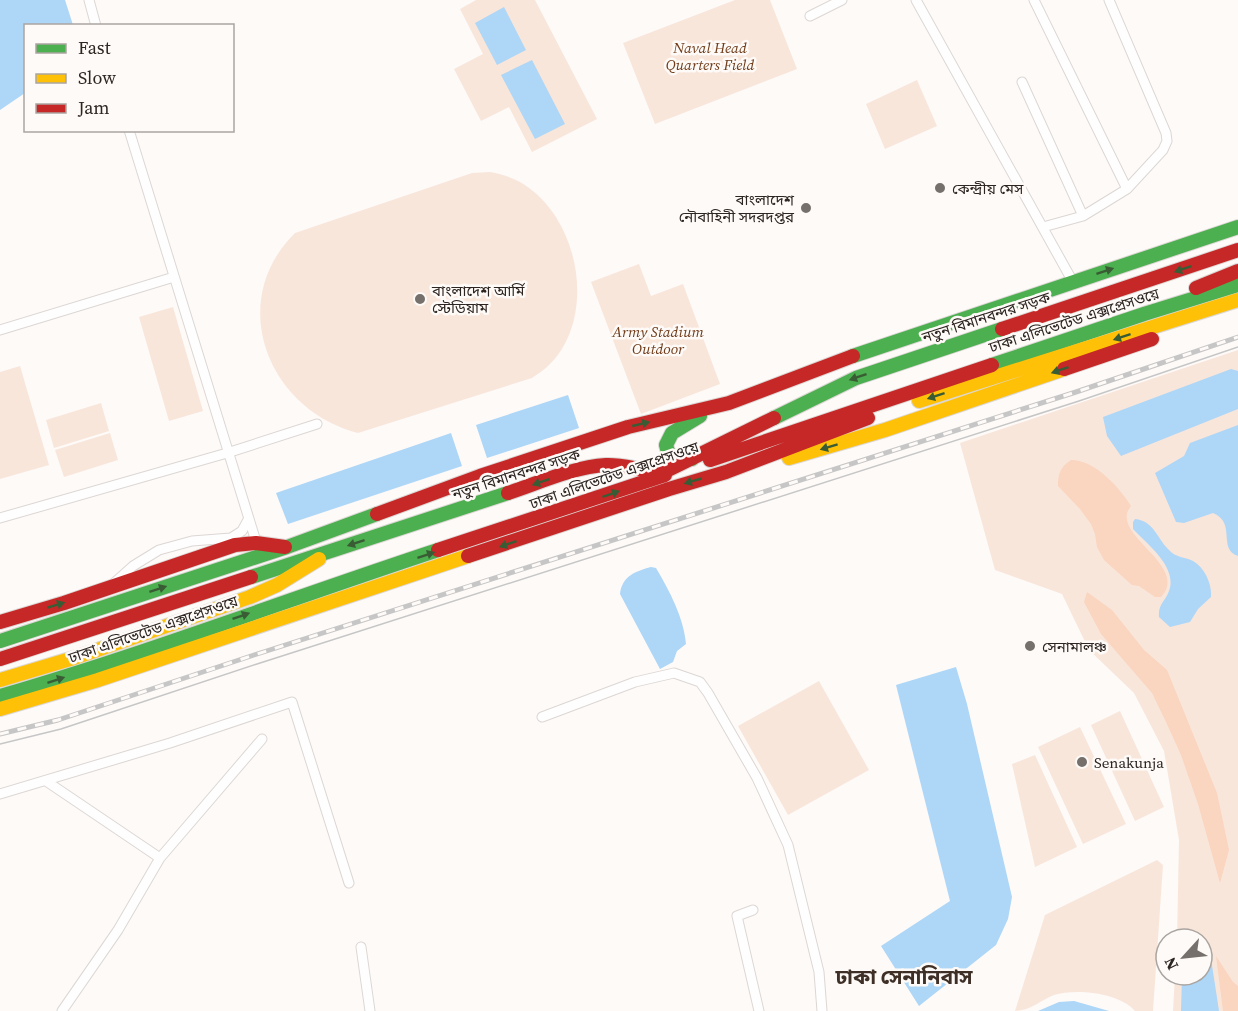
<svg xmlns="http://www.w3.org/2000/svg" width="1238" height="1011" font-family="'Source Serif 4','Noto Sans Bengali',serif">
  <rect width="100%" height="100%" fill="#fdfaf8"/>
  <path fill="#f9e6db" d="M476,0H535L597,119L532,152L509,107L481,121L454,69L483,54L460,9Z
    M735,0H770L797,69L655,124L623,43Z
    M917,80L937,126L885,149L866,104Z
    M490,172C501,174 511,177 520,182C580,216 599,319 547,367C543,371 537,374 532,378L358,433C268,410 225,302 295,233L472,173Z
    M639,264L651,296L683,284L720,384L641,414L591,282Z
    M173,307L203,411L169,421L139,317Z
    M1238,350V1011H1173L1175,975H1202V939H1177L1179,840L1164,751L1134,693L1089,650L1062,594L995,570L960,443Z
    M20,366L49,465L0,479V372Z
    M101,403L109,431L54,448L46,420Z
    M110,433L118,460L64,477L55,450Z
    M819,681L869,770L788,815L738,726Z
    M1120,711L1164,807L1135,821L1091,725Z
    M1080,727L1126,824L1083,844L1038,747Z
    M1035,755L1077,847L1035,867L1012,764Z
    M1157,860L1163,865L1153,1011H1135C1120,993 1077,988 1054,995C1041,1000 1030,1011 1015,1011L1045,915Z"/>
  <path fill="#fad5bf" d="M1071,460C1095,460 1119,487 1131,506C1107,534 1191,565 1161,597H1155L1139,586L1132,585L1104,560L1097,547L1095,534L1091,524L1080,509L1058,486C1058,474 1060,467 1071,460Z
    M1087,592L1112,610L1144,650L1167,670L1217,793L1229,850L1220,883L1198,804L1181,755L1166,722L1152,693L1101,634L1084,602Z
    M1216,956L1233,982L1238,986V1011H1223Z"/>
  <path fill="#add6f7" d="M0,0H65L73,25L26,26L25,93L0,110Z
    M504,7L526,50L497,65L475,23Z
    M532,60L565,124L535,139L501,75Z
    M1231,369L1238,371V409L1121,456L1107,436L1103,417Z
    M568,395L579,428L487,458L476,425Z
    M1238,425V556C1217,549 1237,523 1213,513L1184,523L1176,522L1155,473L1184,456L1190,443Z
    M451,433L462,466L288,524L276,493Z
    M1135,519C1154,521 1157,538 1168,549C1177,559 1184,556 1193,561C1205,568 1212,584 1211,597L1198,609L1190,622L1170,627L1159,617C1158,604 1165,602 1169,591C1178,567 1147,544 1133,529V522Z
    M651,567L656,568C669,590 684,618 686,644L677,651L673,662L660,669L620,594C622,576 636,571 651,567Z
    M956,667L967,704L1012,897L1008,919L996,945L919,1006L881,946L950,901L896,685Z
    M1202,952H1210L1219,1011H1181L1182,975H1202Z
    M1074,1001L1109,1011H1038L1059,1002Z"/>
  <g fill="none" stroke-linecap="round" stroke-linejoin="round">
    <g stroke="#dcd7d4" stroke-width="11">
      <path id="street" d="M89,0L96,26
        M916,0L1073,282
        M1034,0L1127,189
        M810,16L842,0
        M1022,82L1083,216
        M129,130L258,548
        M1043,227L1083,216L1127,189L1163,150L1167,141L1166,133L1109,0
        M0,330L174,277
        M0,518L227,453L317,424
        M114,583L133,566L159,550L192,541L231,538L242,531L248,520
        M542,717L635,682L674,673L700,682L708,693L757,778L788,845L819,972L822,1011
        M46,781L160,858
        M0,794L170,743L292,702L349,883
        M753,910L737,916L759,1011
        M361,947L370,1011
        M62,1011L118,930L160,858L262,739"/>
    </g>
    <g stroke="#dcd7d4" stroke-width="16">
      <path id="fast" d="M853,356L1238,227
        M992,365L1144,314L1238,285
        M774,418L856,378L1002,329
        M692,459H675L668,452L666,445L672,433L700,416
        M251,577L508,493
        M0,641L287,547L377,514
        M0,696C148,653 292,598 438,550"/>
    </g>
    <g stroke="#dcd7d4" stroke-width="16">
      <path id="slow" d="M919,401L1238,300
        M789,458L885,430L1064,369
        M0,680L77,657L250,597L277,585L319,559
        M0,709L98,680L468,556"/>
    </g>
    <g stroke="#dcd7d4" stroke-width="16">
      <path id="jam" d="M1196,288L1238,271
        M1002,329L1238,250
        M1064,369L1152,339
        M710,460L992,365
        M508,493C539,483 573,467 606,465C626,464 646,473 666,471L774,418
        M377,514L480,476L628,427L729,403L853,356
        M438,550L665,475
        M468,556L669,489L726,472L868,418
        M0,622L64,603L235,545L256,543L285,547
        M0,659L251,577"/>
    </g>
    <use href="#street" stroke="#fffefe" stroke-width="9"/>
    <use href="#fast" stroke="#4caf50" stroke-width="14"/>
    <use href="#slow" stroke="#ffc107" stroke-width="14"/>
    <use href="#jam" stroke="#c62828" stroke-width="14"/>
    <path stroke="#c7c6c6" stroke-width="1.5" d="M0,744L61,729L257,664L1079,401L1238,347"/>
    <g stroke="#c7c6c6" stroke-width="5">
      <path id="rail" d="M0,734L58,720L254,655L1076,392L1238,337"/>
    </g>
    <use href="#rail" stroke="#fefaf7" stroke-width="3" stroke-dasharray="9" stroke-linecap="butt"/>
  </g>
  <defs><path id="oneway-solid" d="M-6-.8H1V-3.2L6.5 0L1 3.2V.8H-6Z" transform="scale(1.5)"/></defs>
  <g fill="#395c34">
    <use href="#oneway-solid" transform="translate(1183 269) rotate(161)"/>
    <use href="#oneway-solid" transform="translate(1105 271) rotate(-18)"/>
    <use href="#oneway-solid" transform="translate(1122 337) rotate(162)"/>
    <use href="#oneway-solid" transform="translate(1060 370) rotate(161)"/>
    <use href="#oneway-solid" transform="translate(858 377) rotate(161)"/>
    <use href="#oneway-solid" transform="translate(936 396) rotate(162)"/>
    <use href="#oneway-solid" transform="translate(641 424) rotate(-13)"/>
    <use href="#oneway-solid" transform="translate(829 447) rotate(163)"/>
    <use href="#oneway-solid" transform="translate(693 481) rotate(164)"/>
    <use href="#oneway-solid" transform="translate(541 482) rotate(161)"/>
    <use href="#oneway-solid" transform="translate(611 494) rotate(-19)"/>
    <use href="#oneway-solid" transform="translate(356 543) rotate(162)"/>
    <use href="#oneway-solid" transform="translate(508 544) rotate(161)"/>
    <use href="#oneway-solid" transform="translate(426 555) rotate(-18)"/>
    <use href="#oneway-solid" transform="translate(158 589) rotate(-18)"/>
    <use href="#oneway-solid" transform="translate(56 605) rotate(-17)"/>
    <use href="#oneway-solid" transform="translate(241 616) rotate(-19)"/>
    <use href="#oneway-solid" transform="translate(56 680) rotate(-18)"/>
  </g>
  <g fill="#76706c" stroke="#fefaf7" stroke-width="2">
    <circle cx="940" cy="188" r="6"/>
    <circle cx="806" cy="208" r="6"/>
    <circle cx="420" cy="299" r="6"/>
    <circle cx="1030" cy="646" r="6"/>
    <circle cx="1082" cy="762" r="6"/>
  </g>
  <g text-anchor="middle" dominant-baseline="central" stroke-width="5" stroke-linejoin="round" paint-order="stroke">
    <g font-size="15" font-style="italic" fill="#703c1a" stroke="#fefaf7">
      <text x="710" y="47">Naval Head<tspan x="710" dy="17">Quarters Field</tspan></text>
      <text x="658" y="331">Army Stadium<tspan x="658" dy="17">Outdoor</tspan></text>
    </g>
    <g font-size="15" fill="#2d2521" stroke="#fefaf7" text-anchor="start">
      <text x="952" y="188">কেন্দ্রীয় মেস</text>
      <text x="794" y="199" text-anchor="end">বাংলাদেশ<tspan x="794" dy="17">নৌবাহিনী সদরদপ্তর</tspan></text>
      <text x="432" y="290">বাংলাদেশ আর্মি<tspan x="432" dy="17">স্টেডিয়াম</tspan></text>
      <text x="1042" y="646">সেনামালঞ্চ</text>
      <text x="1094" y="762">Senakunja</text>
    </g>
    <g font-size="15" fill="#2d2521" stroke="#fefaf7">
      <text transform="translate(986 317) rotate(-18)">নতুন বিমানবন্দর সড়ক</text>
      <text transform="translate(1074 320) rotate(-18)">ঢাকা এলিভেটেড এক্সপ্রেসওয়ে</text>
      <text transform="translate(516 474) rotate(-18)">নতুন বিমানবন্দর সড়ক</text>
      <text transform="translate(614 475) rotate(-19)">ঢাকা এলিভেটেড এক্সপ্রেসওয়ে</text>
      <text transform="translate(153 629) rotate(-19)">ঢাকা এলিভেটেড এক্সপ্রেসওয়ে</text>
    </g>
    <g font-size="21" font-weight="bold" fill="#3f3027" stroke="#fefaf7">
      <text x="904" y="976">ঢাকা সেনানিবাস</text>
    </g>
  </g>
  <rect x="24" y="24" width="210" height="108" fill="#fefaf7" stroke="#aaa5a1" stroke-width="1.5"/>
  <rect x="36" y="44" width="30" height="9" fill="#4caf50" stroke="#aaa5a1" stroke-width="1.5"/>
  <text x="78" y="54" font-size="18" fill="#2d2521">Fast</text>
  <rect x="36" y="74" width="30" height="9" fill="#ffc107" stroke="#aaa5a1" stroke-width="1.5"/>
  <text x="78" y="84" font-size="18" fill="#2d2521">Slow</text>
  <rect x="36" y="104" width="30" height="9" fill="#c62828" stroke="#aaa5a1" stroke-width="1.5"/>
  <text x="78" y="114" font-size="18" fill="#2d2521">Jam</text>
  <g transform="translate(1184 957) rotate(243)"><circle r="28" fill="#fefaf7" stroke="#aaa5a1" stroke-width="1.5"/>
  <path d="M0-4.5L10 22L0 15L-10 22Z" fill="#76706c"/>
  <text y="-9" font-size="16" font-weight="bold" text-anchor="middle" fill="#2d2521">N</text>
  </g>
</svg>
